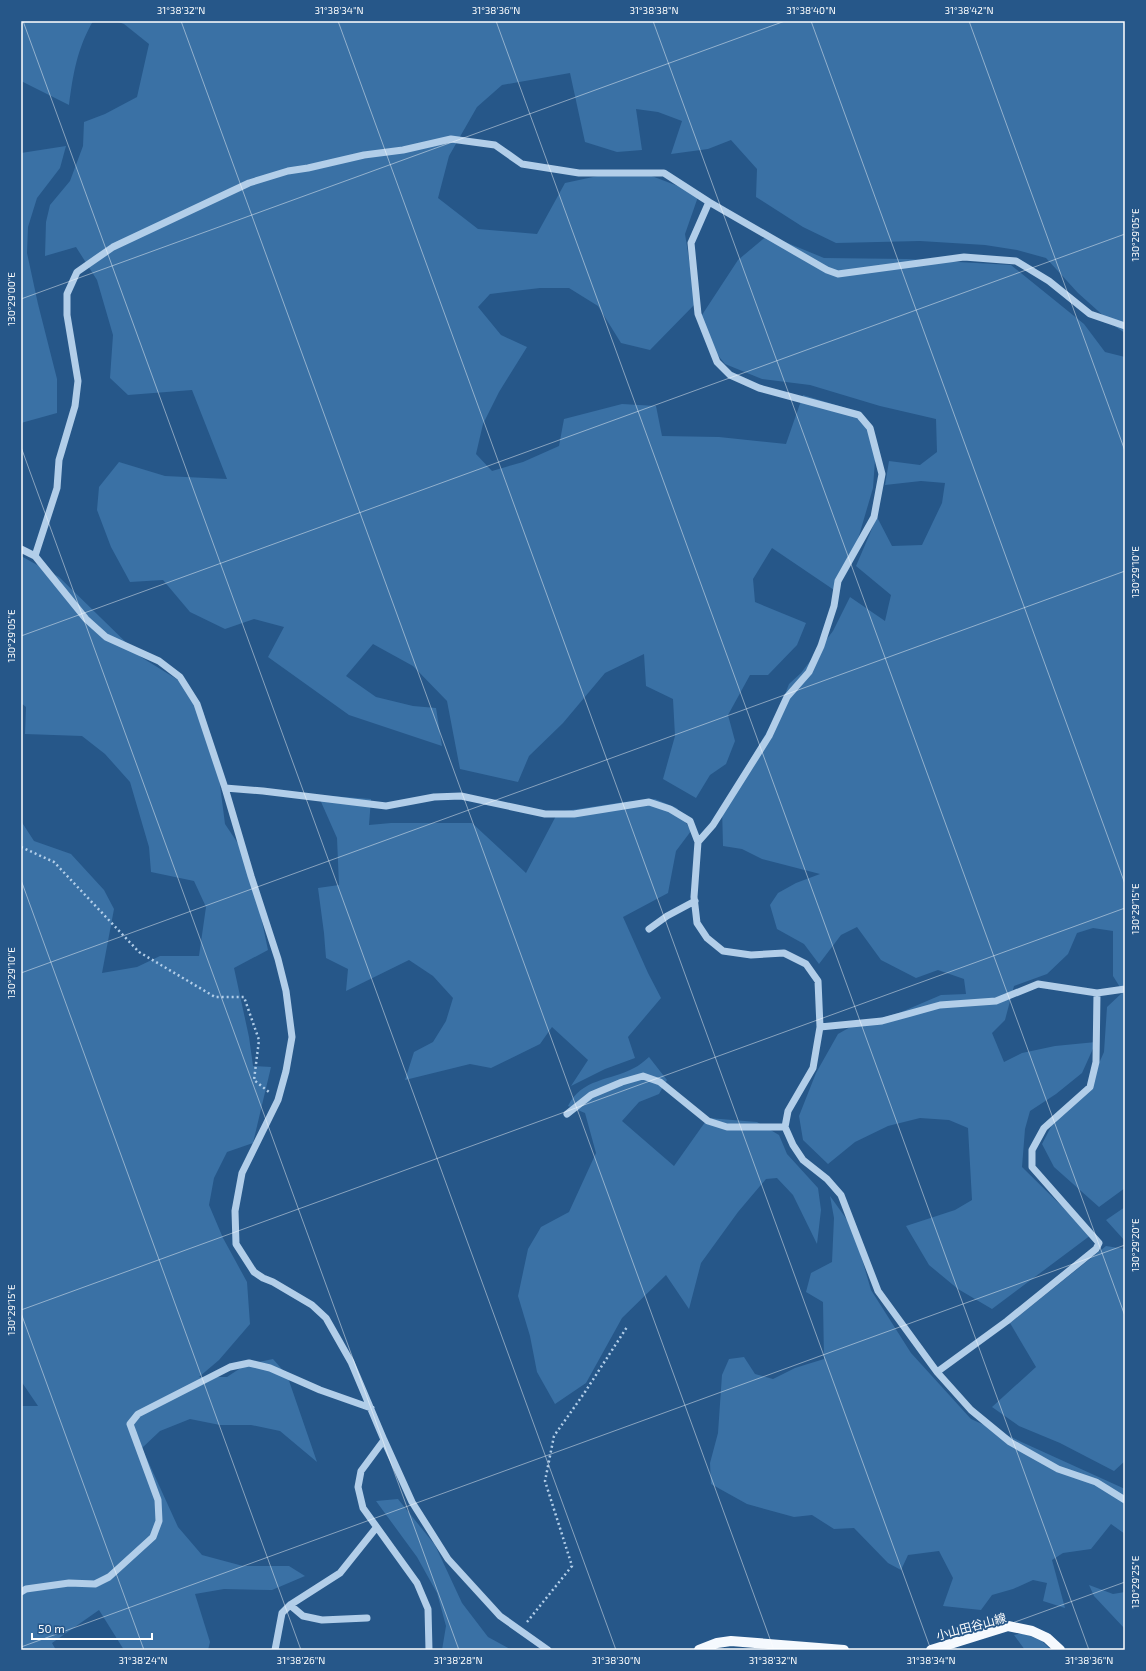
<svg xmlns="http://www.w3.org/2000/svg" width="1146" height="1671" font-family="'Exo 2','Noto Sans JP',sans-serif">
  <rect width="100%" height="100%" fill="#265789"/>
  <path fill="#3a71a5" d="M21,21H93C77,49 73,74 69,105L21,81Z
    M115,21H1125V333L1116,327L1078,293L1046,258L1017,250L985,245L920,241L836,243L803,227L756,197L757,169L731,140L708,149L671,154L682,121L658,112L636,109L642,150L617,152L585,142L570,73L502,85L477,107L449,156L438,198L478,229L537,234L565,183L607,174L649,175L699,194L685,234L696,303L650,350L621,343L598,306L569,288H540L490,294L478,307L501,335L527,347L499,392L483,424L476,454L492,471L523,462L559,446L564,419L622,404L656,406L662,436L719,437L786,444L803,395L846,408L867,424L876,446L873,488L856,546L837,592L772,548L753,579L755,602L806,623L797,645L768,675H750L728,715L735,741L726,764L710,775L696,798L663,779L675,736L673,699L646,686L644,654L605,673L563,723L529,756L518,782L460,769L447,701L413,666L373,644L346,676L376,697L413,706L436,708L442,746L349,715L268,657L284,627L254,619L225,629L190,612L163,580L130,582L111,547L97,510L99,487L119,462L165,476L227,479L192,390L128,395L110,378L113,335L97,280L76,247L45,256L46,222L50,205L70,181L83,146L84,122L105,114L137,97L149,44L124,24Z
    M66,146L60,168L37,198L28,227L27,253L38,304L57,379V413L21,423V153Z
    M768,235L824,258L907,259L1011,265L1084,324L1105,352L1125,357V1188L1099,1207L1054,1167L1042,1144L1055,1119L1089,1086L1104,1052L1107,1007L1123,992L1113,976V931L1093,928L1077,933L1068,954L1047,974L1014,986L1005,1020L992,1033L1004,1062L1022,1053L1055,1046L1096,1042L1082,1073L1056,1094L1030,1111L1025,1129L1022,1167L1091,1235L992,1309L958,1289L929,1265L906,1226L955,1210L972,1200L968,1128L949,1120L920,1118L888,1126L855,1142L828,1164L803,1140L799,1116L816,1073L838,1034L852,1026L899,1013L941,995L966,994L964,979L938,970L916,978L881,960L857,927L841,935L819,964L804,944L777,929L770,905L778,893L796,883L820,874L762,859L742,849L723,846L722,807L777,715L789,684L801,673L833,631L850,597L885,621L891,595L856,566L877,517L892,546L922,545L942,503L945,483L921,481L885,485L889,461L920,465L937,452L936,419L880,406L810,385L762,379L725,364L711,347L700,318L738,260Z
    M21,556L59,577L141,657L183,683L203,711L217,762L225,824L249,860L268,950L234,968L249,1037L253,1066L271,1067L253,1143L227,1152L214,1178L209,1205L223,1238L247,1282L250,1324L219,1360L199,1377H227L245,1365L273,1359L287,1375L317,1462L280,1431L251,1425H220L190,1419L160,1431L142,1448L178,1527L202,1555L243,1566H289L305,1576L272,1590L224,1589L195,1594L210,1642L208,1650H124L99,1610L52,1643L56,1650H21V1406H38L21,1381V821L34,841L71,854L104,890L114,909L102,973L137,967L160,956H199L206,907L194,881L151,872L149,847L130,782L105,754L82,736L25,734L26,707L21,703Z
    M318,795L371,799L369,825L391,823H472L526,873L558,812L624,802L655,799L677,808L691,831L676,851L668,893L623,917L648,973L661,998L628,1037L635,1058L605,1069L571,1086L588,1060L552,1027L540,1044L491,1068L470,1064L405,1080L414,1052L433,1042L446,1021L453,998L433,976L409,960L346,991L348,969L326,958L324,933L318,888L339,885L337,838Z
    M649,1057L667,1080L659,1094L639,1102L622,1121L674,1166L708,1118L757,1122L779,1135L787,1154L818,1188L821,1210L817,1244L793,1195L777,1178L766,1179L738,1212L701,1263L689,1309L666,1275L622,1318L586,1383L555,1404L537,1372L530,1336L518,1296L528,1249L541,1227L569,1212L596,1153L585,1113L568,1106C582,1078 610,1081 634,1068C639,1066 644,1061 649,1057Z
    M830,1196L853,1228L871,1290L911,1353L971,1419L1125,1489V1534L1111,1524L1091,1549L1063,1553L1052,1560L1065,1608L1043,1601L1047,1583L1033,1580L1013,1589L992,1595L981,1610L943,1606L953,1578L939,1551L908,1555L901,1570L888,1563L854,1528L834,1529L812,1515L794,1517L747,1504L711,1484L710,1463L718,1433L722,1375L729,1359L744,1357L755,1374L773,1379L795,1368L824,1359L823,1302L806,1292L811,1273L832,1262L834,1218Z
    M1125,1207V1241L1106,1220Z
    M1106,1246L1125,1249V1461L1114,1471L1060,1443L1019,1426L992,1407L1036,1367L1010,1323Z
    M398,1499L435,1545L462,1603L488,1637L512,1650H442L446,1626L437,1593L417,1557L376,1501Z
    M1089,1585L1113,1594L1125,1592V1629L1094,1596Z
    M1023,1633L1042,1641L1051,1650H1025L1014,1635Z"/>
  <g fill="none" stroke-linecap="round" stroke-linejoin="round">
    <path stroke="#b2cee9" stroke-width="2.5" stroke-dasharray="2 3" stroke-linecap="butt" d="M21,847L54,862L139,952L215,997H244L259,1040L254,1080L269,1092
      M527,1622L572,1566L545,1481L554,1436L585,1392L627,1327"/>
    <path stroke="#b2cee9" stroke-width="7" d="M21,549L35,556L86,619L106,637L159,661L180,677L197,704L225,788L251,876L278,959L286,991L292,1037L286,1071L278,1100L242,1173L235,1211L236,1244L254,1272L263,1278L273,1282L312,1305L326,1318L351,1362L384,1440L412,1502L448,1559L500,1616L548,1650
      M35,556L57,488L59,460L75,406L78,381L67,315V294L77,272L113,247L249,183L288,171L308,168L364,155L403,150L451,139L495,145L522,164L579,173H664L709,202L827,270L838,274L964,257L1016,261L1049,281L1090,314L1125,326
      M225,788L263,791L386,806L434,797L461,796L545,814H574L649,802L670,809L690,821L698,842L694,897L697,923L707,938L723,951L751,955L784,953L806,964L818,981L820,1027L813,1068L788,1111L785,1127L793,1145L803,1160L827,1179L841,1195L878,1291L937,1372L971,1410L1010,1442L1058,1469L1096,1482L1125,1500
      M698,842L713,825L769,736L787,697L809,672L821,646L834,606L838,581L874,517L882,474L870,428L859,415L759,388L730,375L717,362L698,314L691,243L709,202
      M649,929L667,916L695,901
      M820,1027L882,1021L940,1005L996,1001L1038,984L1097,993L1125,989
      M567,1114L591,1095L622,1082L643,1076L660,1082L708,1121L727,1127H785
      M937,1372L1007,1321L1096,1249L1099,1243L1032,1167V1150L1044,1128L1090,1087L1096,1062L1097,993
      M384,1440L361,1471L358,1487L363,1508L417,1583L428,1609L429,1650
      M21,1592L26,1589L69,1583L95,1584L109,1577L153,1537L159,1521L158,1500L130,1424L138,1414L230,1367L249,1363L270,1368L320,1390L371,1408
      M290,1605L303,1616L322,1620L367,1618
      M275,1650L282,1613L290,1605L340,1573L376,1528"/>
    <path stroke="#f5f9fe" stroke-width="10" d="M699,1650L717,1643L731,1641L844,1650
      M931,1650L1008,1626L1032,1631L1047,1638L1060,1650"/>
  </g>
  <path fill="none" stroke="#fff" stroke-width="1" stroke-opacity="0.45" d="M23,21L616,1650M181,21L774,1650M338,21L931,1650M496,21L1089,1650M653,21L1125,1316M811,21L1125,884M969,21L1125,451M21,299L785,21M21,447L459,1650M21,636L1125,234M21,880L301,1650M21,973L1125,571M21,1310L1125,908M21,1313L144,1650M21,1647L1125,1245M938,1650L1125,1582"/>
  <g text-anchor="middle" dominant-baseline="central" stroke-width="3.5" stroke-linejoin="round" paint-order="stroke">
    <g font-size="12" fill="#fff" stroke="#265789">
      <text transform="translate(971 1626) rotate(-15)">小山田谷山線</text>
    </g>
  </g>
  <rect width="1146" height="1671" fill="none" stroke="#265789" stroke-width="44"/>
  <path d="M32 1633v6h120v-6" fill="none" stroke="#ffffff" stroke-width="2"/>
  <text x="38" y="1633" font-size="12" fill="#ffffff" stroke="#265789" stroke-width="3" paint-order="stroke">50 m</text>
  <rect x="22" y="22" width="1102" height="1627" fill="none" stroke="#fff" stroke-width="1.5"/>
  <g font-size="10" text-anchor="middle" fill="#fff">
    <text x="181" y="14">31°38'32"N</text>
    <text x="339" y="14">31°38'34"N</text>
    <text x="496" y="14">31°38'36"N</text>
    <text x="654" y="14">31°38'38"N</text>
    <text x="811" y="14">31°38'40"N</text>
    <text x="969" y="14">31°38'42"N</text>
    <text transform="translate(1135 235) rotate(-90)" y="4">130°29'05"E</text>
    <text transform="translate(11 299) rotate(-90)" y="4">130°29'00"E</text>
    <text transform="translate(1135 572) rotate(-90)" y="4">130°29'10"E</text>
    <text transform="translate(11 636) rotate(-90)" y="4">130°29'05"E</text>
    <text transform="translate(1135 909) rotate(-90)" y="4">130°29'15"E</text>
    <text transform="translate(11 973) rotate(-90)" y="4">130°29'10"E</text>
    <text transform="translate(1135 1245) rotate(-90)" y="4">130°29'20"E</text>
    <text transform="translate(11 1310) rotate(-90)" y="4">130°29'15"E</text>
    <text transform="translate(1135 1582) rotate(-90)" y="4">130°29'25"E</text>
    <text x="143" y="1664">31°38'24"N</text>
    <text x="301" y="1664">31°38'26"N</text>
    <text x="458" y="1664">31°38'28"N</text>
    <text x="616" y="1664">31°38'30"N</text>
    <text x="773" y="1664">31°38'32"N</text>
    <text x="931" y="1664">31°38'34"N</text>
    <text x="1089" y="1664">31°38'36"N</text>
  </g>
</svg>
